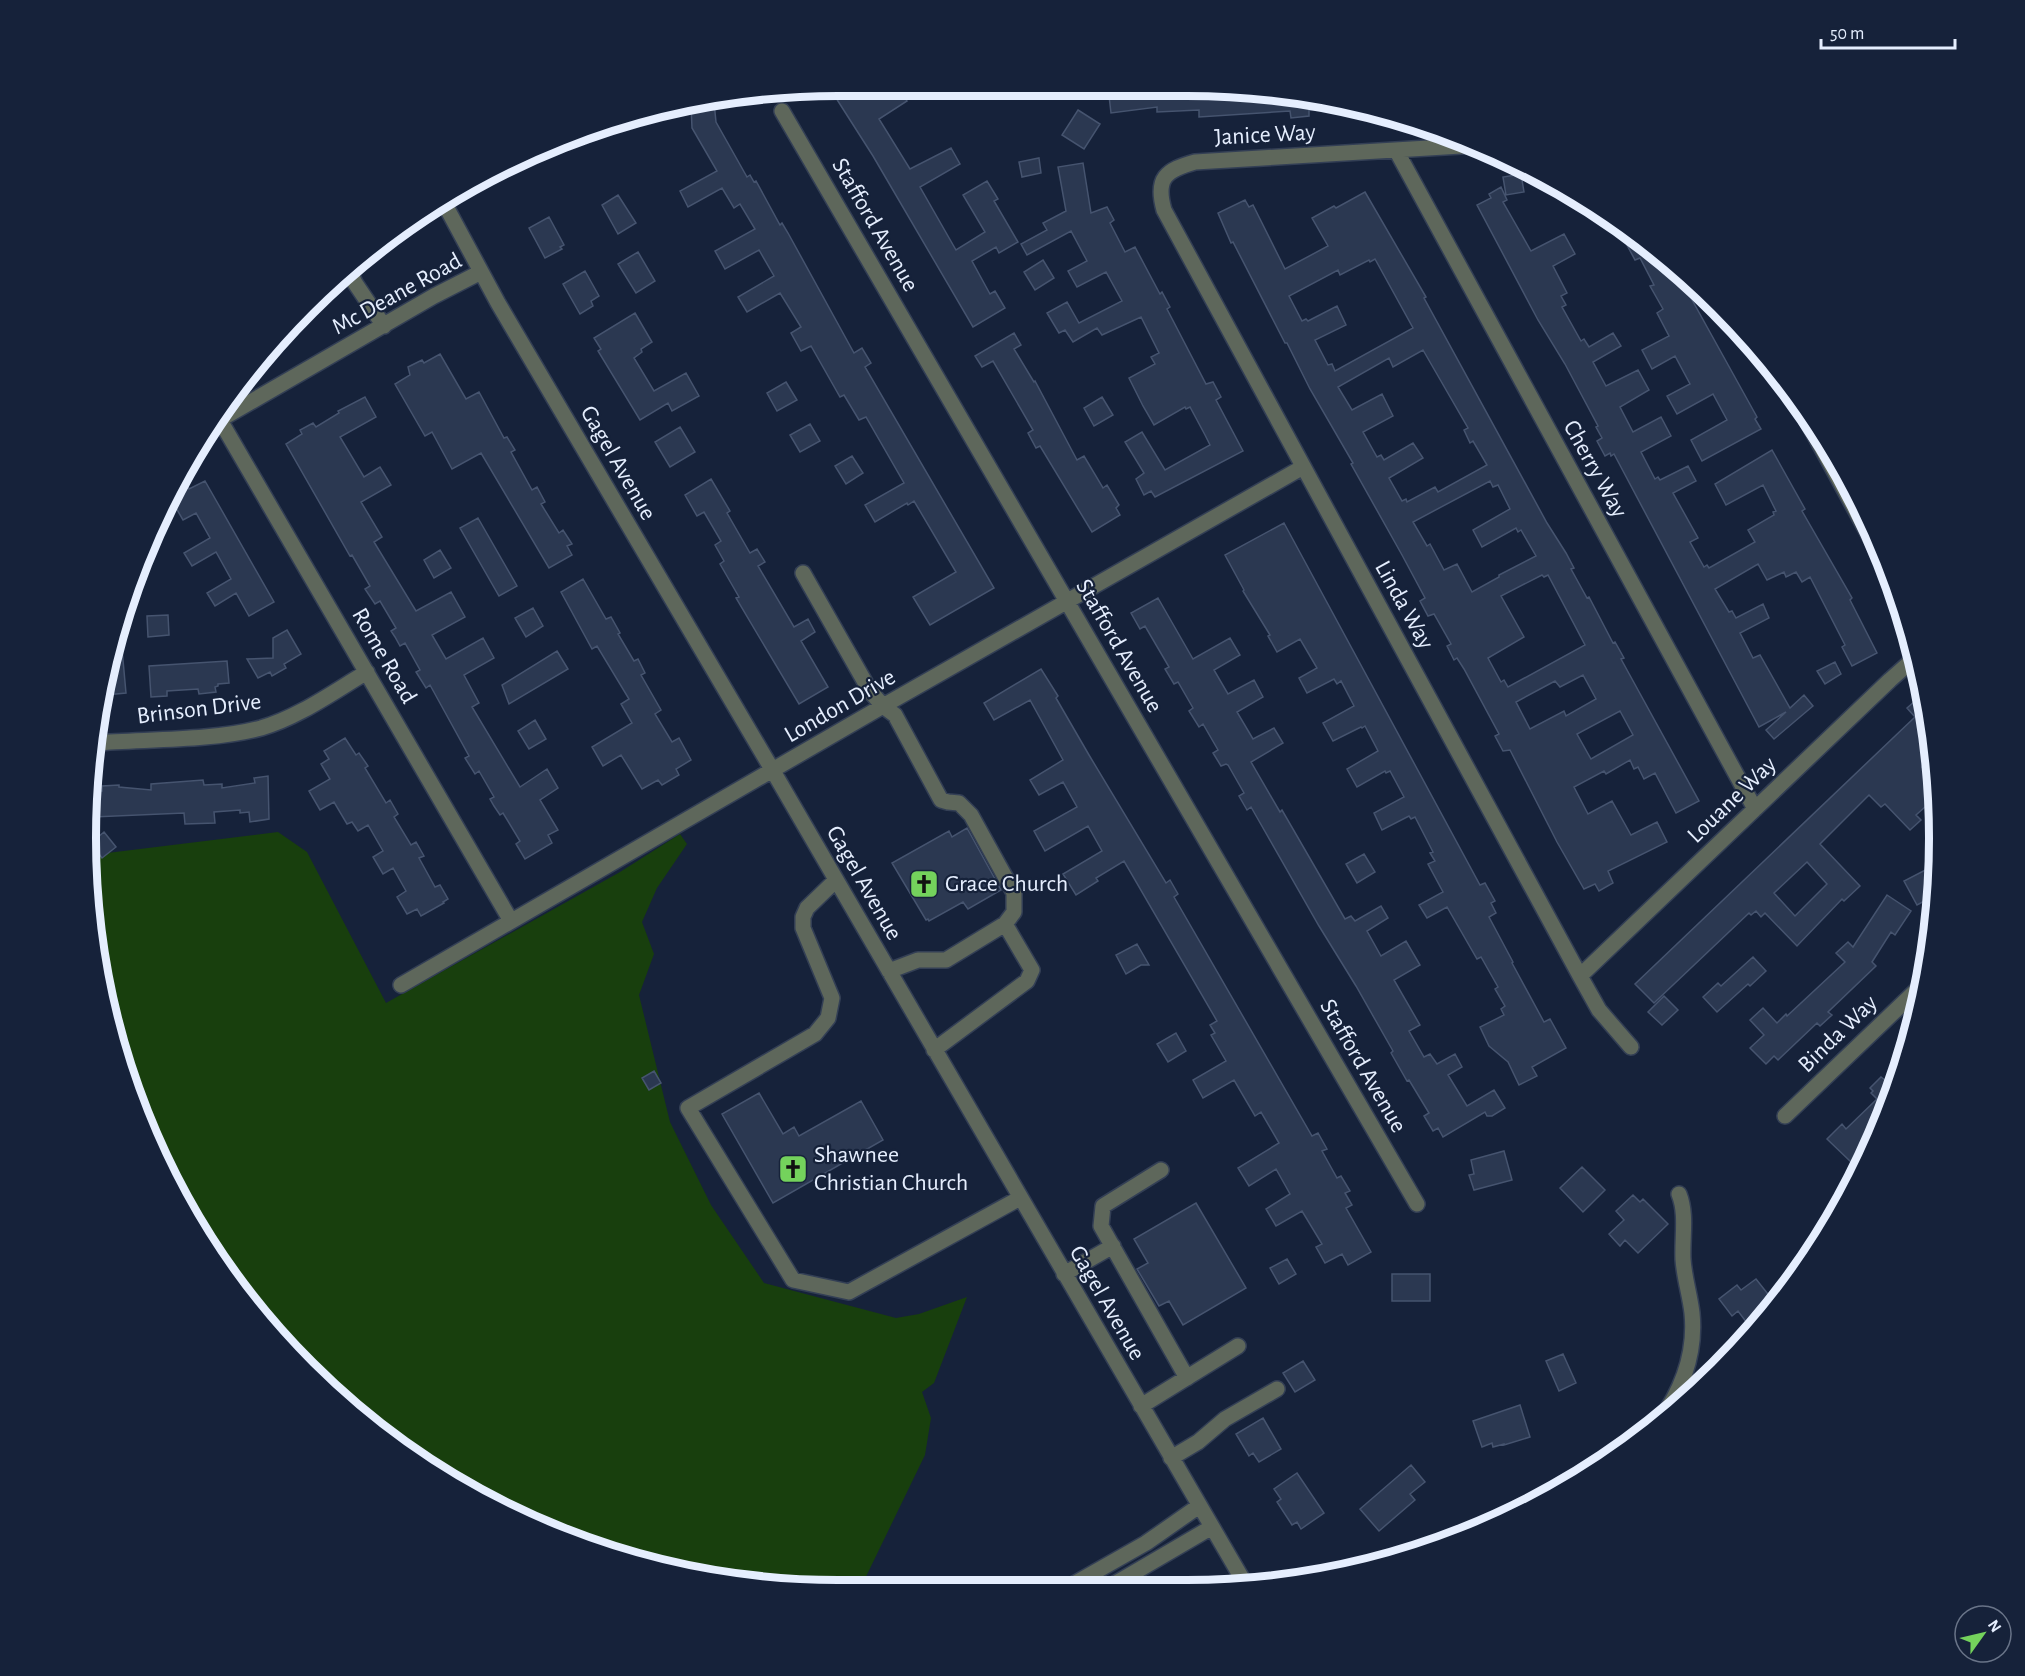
<svg xmlns="http://www.w3.org/2000/svg" width="2025" height="1676" font-family="'Alegreya Sans',sans-serif">
  <rect width="100%" height="100%" fill="#16223a"/>
  <path fill="#183f0d" d="M278,832L307,852L386,1003L620,872L680,834L687,844L657,888L642,922L654,954L639,995L670,1122L711,1205L764,1283L896,1318L919,1314L967,1297L934,1383L922,1392L931,1418L925,1455L860,1589H789L653,1567L645,1560L634,1561L505,1513L380,1435L241,1296L163,1171L100,984L91,855Z"/>
  <path fill="#2b3851" stroke="#46546f" stroke-width="1.5" fill-rule="evenodd" d="M838,86H897L907,101L879,119L910,169L951,148L960,164L920,187L956,250L985,232L963,195L987,181L998,199L994,201L1018,242L999,253L996,247L972,261L990,294L995,291L1005,308L973,327L873,156L829,87Z
    M1108,87H1186V91L1246,88L1334,100L1341,102V108L1309,110V116L1291,118L1290,111L1199,117V110L1157,112V107L1111,113Z
    M714,102L716,122L747,177L750,175L754,182L756,181L780,225L782,223L788,233L854,353L862,348L871,363L865,367L994,588L930,625L913,597L956,572L914,501L908,505L907,503L875,522L865,505L904,483L866,417L859,420L844,395L840,397L811,346L801,351L791,333L801,327L780,293L747,312L738,297L774,276L759,250L725,269L715,251L755,229L740,204L734,208L722,188L688,207L680,191L717,171L692,128L691,105Z
    M1078,110L1100,124L1084,149L1062,135Z
    M1039,158L1041,173L1022,177L1019,162Z
    M1083,163L1091,213L1107,207L1114,220L1110,223L1125,252L1135,247L1160,294L1162,292L1170,307L1167,309L1206,384L1213,382L1221,397L1216,400L1243,451L1155,497L1151,491L1144,495L1136,479L1144,473L1125,442L1142,432L1165,470L1210,445L1205,435L1190,407L1186,409L1185,407L1154,425L1143,406L1129,378L1155,364L1151,357L1159,353L1141,317L1102,335L1097,328L1073,342L1065,330L1059,333L1047,313L1067,302L1079,323L1122,301L1106,272L1077,287L1068,271L1087,261L1071,231L1027,255L1021,244L1047,230L1043,223L1066,211L1058,167Z
    M1521,174L1524,192L1506,195L1503,177Z
    M1501,187L1507,200L1503,202L1531,251L1564,234L1575,254L1553,266L1567,293L1561,296L1566,305L1562,307L1581,341L1584,339L1589,347L1613,333L1621,346L1593,362L1606,386L1638,370L1649,390L1620,407L1633,432L1661,417L1671,436L1641,452L1655,479L1658,477L1660,480L1688,466L1696,481L1673,493L1698,538L1690,542L1704,567L1707,565L1709,568L1755,542L1748,530L1774,515L1773,512L1776,511L1763,485L1726,505L1715,484L1772,450L1805,509L1802,511L1852,598L1850,600L1877,653L1852,666L1842,647L1845,645L1810,577L1802,582L1796,572L1786,577L1784,572L1767,580L1758,564L1715,589L1729,612L1732,611L1736,618L1763,604L1769,618L1740,633L1753,658L1760,655L1790,708L1804,695L1813,706L1774,739L1766,730L1786,712L1759,727L1614,454L1611,456L1610,453L1605,456L1597,441L1602,438L1596,427L1598,426L1565,364L1538,320L1477,205L1491,198L1489,194Z
    M1365,192L1426,297L1424,298L1547,523L1566,553L1574,568L1571,569L1587,598L1589,597L1613,643L1615,642L1624,658L1621,659L1699,801L1676,813L1655,773L1644,779L1638,767L1634,769L1630,760L1606,774L1604,771L1574,787L1588,814L1612,801L1631,835L1657,822L1667,842L1608,871L1613,883L1599,891L1595,884L1584,889L1557,842L1510,750L1503,751L1495,736L1499,734L1464,669L1457,658L1454,660L1447,646L1451,644L1434,614L1428,616L1420,601L1425,598L1402,555L1351,464L1353,463L1310,389L1287,343H1285L1233,242L1231,243L1218,213L1245,200L1249,207L1253,205L1285,269L1328,246L1312,218L1334,206L1336,208ZM1375,259L1413,328L1335,371L1332,364L1328,365L1315,340L1346,325L1337,306L1308,321L1306,319L1302,321L1289,296L1338,270L1340,275L1369,260L1370,262ZM1423,350L1468,428L1464,430L1470,443L1473,441L1487,465L1438,492L1435,487L1407,502L1406,499L1402,501L1389,478L1423,458L1413,443L1384,460L1381,455L1377,457L1363,432L1393,416L1382,394L1352,410L1338,387L1389,358L1393,367ZM1490,481L1493,487L1498,485L1510,509L1473,530L1482,547L1516,528L1518,532L1521,530L1536,556L1499,575V577L1472,592L1457,564L1444,570L1430,544L1427,546L1413,522ZM1542,575L1544,577L1548,575L1585,645L1508,687L1504,680L1501,682L1488,658L1524,637L1501,596ZM1583,675L1596,699L1566,716L1564,711L1530,729L1516,702L1555,681L1560,687ZM1620,711L1633,735L1591,759L1577,734Z
    M618,195L636,223L618,234L602,205Z
    M549,217L564,245L560,247L562,249L545,258L529,228Z
    M1613,219L1676,271L1757,417L1755,419L1761,429L1702,461L1691,440L1727,420L1713,394L1677,414L1667,396L1690,384L1675,356L1652,369L1642,350L1669,336L1657,313L1663,309L1650,286L1654,285L1640,258L1635,260Z
    M638,252L655,281L636,293L618,264Z
    M1043,260L1054,278L1035,290L1024,272Z
    M585,271L599,296L591,301L593,306L580,314L563,284Z
    M635,313L652,342L641,349L642,352L634,358L654,391L686,373L699,396L672,411L668,403L640,420L598,351L601,349L594,338Z
    M1014,333L1021,345L1014,349L1034,382L1035,381L1077,460L1084,456L1103,488L1107,485L1119,505L1116,508L1120,515L1092,532L1040,446L1036,448L1028,433L1033,430L993,361L982,367L975,356Z
    M440,354L466,399L479,392L504,438L507,437L515,450L511,452L532,490L537,487L545,502L541,504L559,533L563,530L572,544L567,546L572,555L549,568L481,453L452,469L432,432L425,436L395,384L410,375L408,367L422,360L424,363Z
    M786,382L797,400L777,411L767,393Z
    M365,397L376,417L340,437L364,477L380,467L391,485L361,502L382,537L374,542L416,611L451,592L465,617L432,635L446,659L483,638L494,658L464,675L479,703L472,707L520,787L547,769L558,788L540,800L558,830L548,835L552,843L525,859L516,844L520,841L503,813L500,815L494,806L490,799L494,797L479,771L475,774L465,758L469,756L430,685L426,688L416,672L420,670L405,643L400,646L395,637L391,631L396,628L380,601L375,604L365,589L370,586L352,555L350,556L286,444L302,434L300,430L313,423L316,427L339,413L338,411Z
    M1102,397L1113,415L1094,426L1084,408Z
    M810,424L820,441L800,452L790,435Z
    M680,427L695,452L670,467L655,442Z
    M852,456L863,473L846,484L835,466Z
    M711,479L730,511L727,513L750,553L757,549L765,562L758,566L794,627L808,619L815,632L801,641L828,687L799,704L736,598L739,597L720,564L724,561L715,545L721,541L704,512L697,516L685,495Z
    M205,481L274,602L249,616L236,593L215,606L207,593L231,579L216,552L192,566L184,553L210,538L196,513L183,520L172,501L176,493L188,487L189,489Z
    M478,518L517,586L499,596L460,528Z
    M1284,523L1480,885L1485,883L1495,901L1491,903L1496,913L1489,917L1513,962L1512,963L1544,1022L1550,1019L1566,1048L1532,1067L1537,1076L1519,1085L1508,1062L1489,1046L1480,1027L1504,1015L1501,1009L1505,1006L1495,989L1498,987L1481,957L1477,959L1447,907L1427,918L1419,905L1443,892L1428,864L1435,861L1430,853L1433,852L1415,817L1411,819L1409,816L1382,830L1374,813L1404,797L1390,771L1386,773L1385,771L1357,787L1347,769L1378,751L1365,726L1362,728L1361,727L1333,741L1323,723L1354,706L1341,681L1337,684L1334,679L1307,693L1299,678L1317,668L1300,639L1277,652L1268,636L1270,635L1243,591L1244,590L1225,555Z
    M440,550L451,568L434,578L424,560Z
    M583,579L606,619L611,617L620,633L618,634L634,661L638,659L645,673L641,675L661,710L655,714L672,742L679,738L691,760L676,769L679,775L662,785L658,780L642,789L621,755L603,766L592,747L632,723L621,704L629,699L597,646L592,649L561,592Z
    M1158,598L1193,659L1230,638L1240,655L1214,670L1228,694L1254,680L1263,697L1237,712L1253,739L1274,728L1283,743L1251,762L1280,812L1282,810L1345,919L1351,916L1355,921L1381,906L1388,918L1367,931L1381,956L1406,941L1420,965L1394,980L1420,1025L1409,1031L1424,1057L1430,1054L1437,1064L1455,1054L1462,1067L1448,1075L1467,1106L1494,1090L1505,1108L1492,1116H1487L1485,1112L1443,1137L1438,1128L1433,1131L1424,1116L1429,1113L1409,1080L1407,1081L1391,1053L1393,1051L1356,986L1319,926L1251,807L1247,810L1239,796L1244,793L1228,765L1226,764L1221,766L1213,753L1218,750L1203,724L1199,727L1189,711L1193,708L1178,682L1174,684L1165,669L1169,667L1145,626L1140,629L1131,613Z
    M533,608L543,626L526,637L515,618Z
    M168,615L169,635L148,637L147,616Z
    M287,630L301,654L284,664L286,668L272,676L270,672L258,678L247,659L273,658V638Z
    M117,638H121L126,693L106,695Z
    M557,651L568,669L509,704L502,685Z
    M227,661L229,683L218,684V686L215,687L216,692L199,694L198,689L167,691V696L151,697L149,666Z
    M1835,662L1841,674L1825,684L1817,671Z
    M1041,669L1058,696L1056,698L1089,755L1166,883L1170,880L1178,894L1174,897L1312,1136L1318,1133L1327,1149L1322,1151L1337,1178L1341,1176L1350,1191L1345,1193L1352,1205L1346,1208L1371,1252L1348,1265L1342,1254L1325,1263L1316,1247L1322,1244L1302,1211L1276,1226L1266,1209L1290,1194L1276,1169L1249,1186L1238,1168L1279,1143L1261,1112L1255,1116L1234,1080L1203,1098L1193,1080L1226,1061L1211,1035L1215,1033L1210,1025L1217,1021L1124,861L1096,878L1098,881L1076,895L1063,874L1102,851L1088,826L1045,851L1034,831L1077,807L1063,782L1039,795L1030,780L1063,760L1030,700L994,720L984,703Z
    M1922,695L1933,756L1922,767L1937,785L1938,789L1930,796L1933,800L1916,815L1921,820L1910,830L1885,804L1881,807L1869,795L1820,844L1860,886L1844,901L1842,899L1797,946L1765,913L1761,917L1756,911L1751,915L1749,913L1654,1003L1635,984L1915,717L1907,708ZM1807,862L1827,884L1795,916L1774,893Z
    M535,720L546,739L529,749L518,731Z
    M345,738L356,755L359,753L368,766L365,768L386,803L390,800L398,814L394,817L411,845L416,842L424,856L419,858L435,887L440,885L448,899L443,902L444,903L421,916L417,909L407,914L397,897L406,891L393,868L383,874L373,857L383,851L368,825L358,831L352,822L347,824L334,802L320,810L309,791L330,779L321,764L329,759L324,751Z
    M268,776L269,819L250,822L249,812L240,813V810L214,812L215,823L185,824L184,813L93,817L92,791H102V786L119,785V787L151,790V784L203,780L204,785L222,784V788L255,783L254,778Z
    M967,828L1001,890L968,909L963,902L929,921L928,919L926,920L892,863L949,831L952,837Z
    M104,832L116,847L102,858L91,843Z
    M1364,854L1375,872L1357,883L1346,864Z
    M1935,865L1934,896L1917,905L1904,881Z
    M1887,895L1911,911L1895,935L1891,932L1872,962L1876,966L1828,1012L1832,1015L1820,1026L1817,1023L1778,1060L1774,1056L1766,1064L1750,1048L1764,1035L1750,1020L1763,1008L1777,1023L1786,1014L1787,1016L1845,962L1836,953L1848,942L1853,947Z
    M1137,944L1149,965H1141L1126,974L1116,955Z
    M1753,957L1766,971L1750,986L1748,984L1717,1012L1703,997L1718,983L1721,986Z
    M1664,996L1678,1010L1662,1025L1648,1012Z
    M1176,1033L1186,1051L1168,1062L1157,1044Z
    M1904,1062L1899,1080L1871,1143L1851,1162L1827,1139L1842,1124L1846,1129L1877,1099L1871,1093L1873,1091L1870,1088L1881,1077L1885,1080Z
    M654,1071L661,1083L649,1090L642,1078Z
    M759,1093L783,1134L794,1127L799,1136L861,1101L883,1140L773,1203L722,1114Z
    M1504,1151L1512,1180L1474,1190L1469,1175L1474,1174L1471,1160Z
    M1582,1167L1605,1190L1583,1212L1560,1188Z
    M1633,1195L1640,1202L1643,1199L1668,1224L1638,1253L1625,1240L1620,1246L1609,1234L1624,1220L1616,1211Z
    M1196,1203L1246,1288L1183,1325L1169,1301L1159,1306L1137,1269L1148,1263L1134,1239Z
    M1287,1259L1296,1274L1279,1284L1270,1268Z
    M1392,1274H1430V1301H1392Z
    M1756,1279L1775,1303L1756,1329L1753,1325L1750,1327L1738,1311L1732,1316L1719,1299L1737,1285L1741,1290Z
    M1563,1354L1576,1383L1559,1391L1546,1361Z
    M1303,1361L1315,1380L1295,1392L1283,1373Z
    M1520,1405L1530,1437L1504,1445V1444L1493,1447L1492,1443L1482,1447L1473,1421Z
    M1263,1418L1281,1449L1259,1462L1253,1453L1249,1456L1236,1434Z
    M1411,1465L1425,1482L1410,1494L1415,1500L1379,1531L1360,1509Z
    M1297,1473L1324,1513L1301,1529L1297,1522L1292,1525L1277,1502L1281,1499L1274,1489Z"/>
  <g fill="none" stroke-linecap="round" stroke-linejoin="round">
    <g stroke="#333f55" stroke-width="18">
      <path id="minor" d="M782,111L1417,1204
        M1478,145L1195,162C1166,170 1155,178 1164,210L1580,976L1599,1010L1631,1047
        M1396,150L1755,809
        M443,201L498,303L773,771L1247,1587
        M350,272L355,283L384,326
        M1794,397L1882,559
        M217,415L511,921
        M209,426L434,296L481,272
        M803,573L870,691L883,706L895,715L941,800L948,802L959,803L971,815L1014,893V912L1005,924L946,960H918L889,971
        M96,743C148,739 212,741 261,728C299,717 333,692 367,672
        M836,880L807,908L803,917V928L832,998L828,1018L815,1034L688,1108L793,1280L849,1292L1020,1198
        M1580,976L1890,680L1916,657
        M401,985L883,706L1303,467
        M934,1050L1027,981L1032,970L1005,924
        M1785,1116L1922,985
        M1161,1170L1103,1206L1101,1226L1187,1378
        M1064,1274L1113,1246
        M1141,1406L1238,1346
        M1659,1422C1682,1390 1696,1353 1692,1313C1690,1295 1684,1277 1683,1259C1682,1237 1687,1214 1679,1194
        M1171,1458L1198,1442L1225,1419L1277,1389
        M1509,1517L1531,1506
        M1065,1589L1146,1543L1199,1506
        M1106,1589L1212,1527"/>
    </g>
    <use href="#minor" stroke="#5e675b" stroke-width="15"/>
  </g>
  <defs>
    <g id="church-square" transform="scale(1.5)"><rect x="-9" y="-9" width="18" height="18" rx="4" fill="#74d25c" stroke="#16223a"/><path d="M-1.2-6h2.4v3.5h3.3v2.4h-3.3V6h-2.4V-.1h-3.3v-2.4h3.3Z" fill="#111"/></g>
  </defs>
  <g fill-rule="evenodd">
    <use href="#church-square" x="924" y="884"/>
    <use href="#church-square" x="793" y="1169"/>
  </g>
  <g text-anchor="middle" dominant-baseline="central" stroke-width="4.5" stroke-linejoin="round" paint-order="stroke">
    <g font-size="24" fill="#e5eefe" stroke="#16223a">
      <text transform="translate(1265 135) rotate(-3)">Janice Way</text>
      <text transform="translate(875 225) rotate(60)">Stafford Avenue</text>
      <text transform="translate(397 294) rotate(-29)">Mc Deane Road</text>
      <text transform="translate(618 463) rotate(60)">Gagel Avenue</text>
      <text transform="translate(1595 469) rotate(61)">Cherry Way</text>
      <text transform="translate(1404 605) rotate(61)">Linda Way</text>
      <text transform="translate(1119 646) rotate(60)">Stafford Avenue</text>
      <text transform="translate(384 656) rotate(60)">Rome Road</text>
      <text transform="translate(840 706) rotate(-30)">London Drive</text>
      <text transform="translate(199 709) rotate(-7)">Brinson Drive</text>
      <text transform="translate(1732 800) rotate(-44)">Louane Way</text>
      <text transform="translate(864 883) rotate(60)">Gagel Avenue</text>
      <text transform="translate(1838 1034) rotate(-44)">Binda Way</text>
      <text transform="translate(1363 1066) rotate(60)">Stafford Avenue</text>
      <text transform="translate(1107 1303) rotate(60)">Gagel Avenue</text>
    </g>
    <g font-size="24" fill="#e5eefe" stroke="#16223a" text-anchor="start">
      <text x="945" y="884">Grace Church</text>
      <text x="814" y="1155">Shawnee<tspan x="814" dy="28">Christian Church</tspan></text>
    </g>
  </g>
  <path d="M0 0H2025V1676H0ZM838 96H1187A742 742 0 0 1 1929 838V838A742 742 0 0 1 1187 1580H838A742 742 0 0 1 96 838V838A742 742 0 0 1 838 96Z" fill="#16223a" fill-rule="evenodd"/>
  <path fill="none" stroke="#e5eefe" stroke-width="8" d="M838 96H1187A742 742 0 0 1 1929 838V838A742 742 0 0 1 1187 1580H838A742 742 0 0 1 96 838V838A742 742 0 0 1 838 96Z"/>
  <g transform="translate(1983 1634) rotate(56)"><circle r="28" fill="#16223a" stroke="#697488" stroke-width="1.5"/>
  <path d="M0-4.5L10 22L0 15L-10 22Z" fill="#74d25c"/>
  <text y="-9" font-size="16" font-weight="bold" text-anchor="middle" fill="#e5eefe">N</text>
  </g>
  <path d="M1821 39v9h134v-9" fill="none" stroke="#e5eefe" stroke-width="3"/>
  <text x="1830" y="39" font-size="18" fill="#e5eefe" stroke="#16223a" stroke-width="4.5" paint-order="stroke">50 m</text>
</svg>
